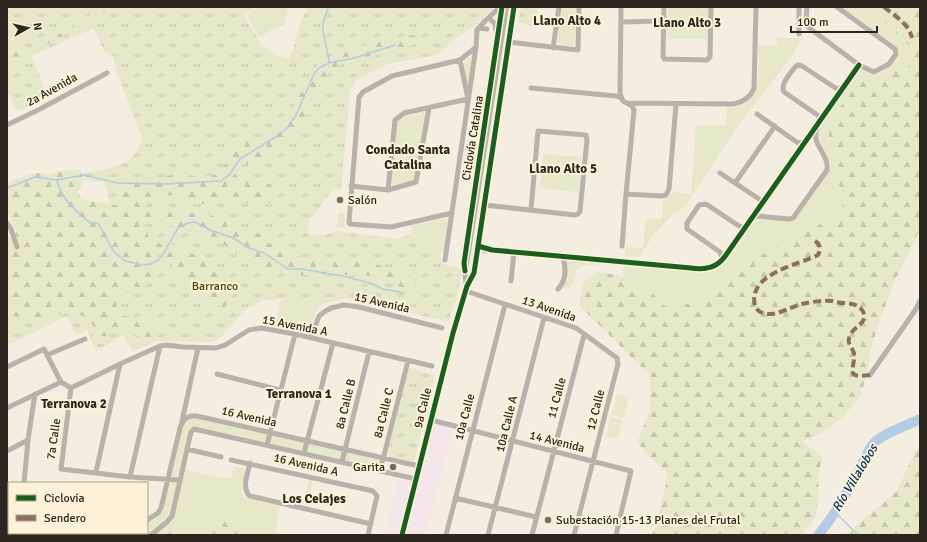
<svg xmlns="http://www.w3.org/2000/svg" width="927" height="542" font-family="Signika,sans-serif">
  <defs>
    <pattern id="grass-tufts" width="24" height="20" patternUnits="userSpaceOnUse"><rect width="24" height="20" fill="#e5e8c9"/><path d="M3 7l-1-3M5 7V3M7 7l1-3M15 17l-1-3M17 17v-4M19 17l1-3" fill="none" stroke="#c5c7ac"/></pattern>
    <pattern id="forest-firs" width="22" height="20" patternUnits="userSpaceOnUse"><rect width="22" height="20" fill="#e5e8c9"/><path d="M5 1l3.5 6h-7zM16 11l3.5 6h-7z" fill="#c5c7ac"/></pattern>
  </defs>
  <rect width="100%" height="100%" fill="#f3eee0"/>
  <path fill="#f5e7e9" d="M433,423L453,428L426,535H404Z
    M398,479L412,482L400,535H385Z"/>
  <path fill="url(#grass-tufts)" d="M7,7H258L244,15L260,43L277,56L290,58C296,41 299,22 309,7H494L478,23L457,37L437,55L387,64L358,79L350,91L341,189L334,188L307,224L310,235H324L337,231L396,239L412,233C427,241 428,246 433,262L462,268L458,293L449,322L348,298L324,303L310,304L282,299L263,300L244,311L220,338L211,342L157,341L133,351L123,335L96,351L87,330L76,335L67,316L8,345L7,343V246L111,213L109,200L104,182L90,181L68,176C88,171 116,172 132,157C136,152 139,146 143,141L118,75L113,56L105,52L93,28L32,56L47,96L20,111L15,110L11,98L7,93Z
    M521,7H538L535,27L518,22Z
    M408,368L435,375L414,462L387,455Z"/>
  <path fill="url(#forest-firs)" d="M104,7H114L43,47L22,56L7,57V51C33,55 81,20 104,7Z
    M868,7H920V229L910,251L894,282L880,320L870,351L869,366L861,395L843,417L820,434L802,441L822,457L818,476L819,495L815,518L801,535H651L655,529L668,475L637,443L650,411V376L579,305L583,283L596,272L617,275L649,290L665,306L718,291L750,262L775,247L796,239L843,210L837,171L830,147L828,124L857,83L908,67L915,51Z
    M419,34L423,39C411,46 400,50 386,53C366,58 353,56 334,68C322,76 320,85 314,97C306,113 297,134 283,146C277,151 261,161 254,163C246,165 240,164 233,168V173L242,181L269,184L275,192L272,202L256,206L236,200H224L210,204H196L184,201L174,195L165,196L149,202L145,208L152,213L164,212L205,213L260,234L272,246L282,253L312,259L338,258L365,262L403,271L412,278L416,287L410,291L375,276L331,274L304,275L257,267L226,246L197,232L183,230L153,220L146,224L148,237L155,243L176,245L213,265L227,275L236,284L234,296L225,307L215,306L201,296L176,270L167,259L158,253L154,267L153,276L149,283L139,289L129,291L119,296L116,306L117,314C128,318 141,316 152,323C155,325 158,330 160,333C150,345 138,336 127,329C123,330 120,330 116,332C109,334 104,339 96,334C95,329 92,322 87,318C81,314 68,310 60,313C53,315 48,319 40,320C29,321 17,317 7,312V236L8,237L15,235L16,232L7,212V184L15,179L28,175L39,173L51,175L55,172L66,170H80C84,179 83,184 78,192L81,199L115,205L120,207L122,212L120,184L128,179L144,177L154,178L184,173L195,177L215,175L225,165L232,152L240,141L261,138L287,120L310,72L321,61L337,53L377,42Z
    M920,447V535H845L897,491L916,450Z
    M7,488H9V533H32L29,535H7Z
    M230,515V521L256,535H196Z
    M164,527L176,535H155Z"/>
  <path fill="#e5e8c9" d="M260,7H289L284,25L275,28L259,37L247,15Z
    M562,7H576L575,41L573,46L562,45L557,42Z
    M668,7H709V39H667Z
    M841,7H868L915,51L908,67L857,83L828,124L830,147L837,171L843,210L796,239L775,247L750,262L718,291L674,309L665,306L649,290L623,278L624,266L598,264V266L582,265C570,271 579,289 563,288L567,275V261L569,259L697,272C708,272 716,272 724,264L751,225C761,215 778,221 791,221L795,219L831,168L830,163L819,140L818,136L819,128L860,69C865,69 867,73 872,74C882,77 896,60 899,52L894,44Z
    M777,38H803L793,55L737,127L686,205L672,215L654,234L639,257L625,256L626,247L643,248L646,219H662L663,199L669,197L672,192L691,194L696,125H726L727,107C765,107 758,72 758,45H777Z
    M473,55L469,83H467L464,64L465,61Z
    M424,112L425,116L414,180L393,185L391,183L397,121L405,116Z
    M543,154L581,157L578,192L540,188Z
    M338,213H345L344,228L337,227Z
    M445,218L448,220V224L444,252L441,253L440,256L444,262L443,264L432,262C428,246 427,241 412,233L411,226Z
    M281,299L310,304L324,303L317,309L309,333L275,325Z
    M617,394L629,397L624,418L612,415Z
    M192,417L268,433L266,444L192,428L180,477L169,476L183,423Z
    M611,417L622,420L617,439L606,436Z
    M271,433L306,441L303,452L268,444Z
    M309,442L343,450L340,461L306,453Z
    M346,451L381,459L379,470L343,462Z
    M233,466L245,469L242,492L246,498L280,506L275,535H256L230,521V515L196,535H176L164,527L172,521L174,516L184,470L231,479Z
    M168,479L180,480L170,518L151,535H128L131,533H147V520L158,513Z
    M309,479L313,480L308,506L304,505Z"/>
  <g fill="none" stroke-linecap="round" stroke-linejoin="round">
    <path stroke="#b5cbe4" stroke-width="1.5" d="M328,9C325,16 322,23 323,31C324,42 329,52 329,63
      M57,180C61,199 76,211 90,223H98L114,252L125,261L143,265L151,264L158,260L164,253L178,228L188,223L195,222L210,230L233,238L249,248L264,253L288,269H302L348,277L372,284L383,289L404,293
      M7,188L35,177L57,180L84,175L117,183L165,184L221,181L229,175L240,159L277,136L287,128L296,115L315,72L321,67L329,63L354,58L395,45
      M835,512L858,535"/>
    <path stroke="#b5cbe4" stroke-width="10" d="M818,535C833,518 847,493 858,473C863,464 866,452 874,443C882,434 908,425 920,419"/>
    <path stroke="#cbc6b9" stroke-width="5" stroke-dasharray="5 2.5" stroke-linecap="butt" d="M482,251H489"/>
    <path stroke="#b8b2ab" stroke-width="5" d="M621,7L620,94L623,101L627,103L731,104C742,103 750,98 754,88L756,7
      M664,7L663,57L664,59L707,60L710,57L711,7
      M799,7V34
      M807,7L806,21L808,27L859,65L874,72L889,64L896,54L895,49L837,7
      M489,18L495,24L496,31
      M487,19L500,7
      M621,22L660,21L663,20L664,18
      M479,28L487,29
      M508,42L578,50L579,7
      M553,48L559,7
      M531,88L616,96L621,98
      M627,103L632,106L634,110L626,194L661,196L666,195L669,189L676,104
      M757,114L798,143L805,142
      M7,125L40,109L107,73
      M720,173L759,199L761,202V206
      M735,183L775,126
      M351,186L388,190L416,182L429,108
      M388,190L395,120L404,113L468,99L460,60
      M484,205L575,215L578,214L580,211L587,140L586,135L538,131L531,209
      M452,213L391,227L350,224L349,223L359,97L363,92L392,76L460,60L476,47
      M752,219L758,216L789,219L793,218L827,170C829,158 818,149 816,139C814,131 820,124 819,116L784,92C780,84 790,74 795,67L798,65L802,66L837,89L843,87
      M7,223L11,229L17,247
      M622,246L626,194
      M489,248L492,250L698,269C710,269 719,265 726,255L859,65
      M445,260L476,47L477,30L485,21
      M721,262L722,258L720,252L687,229V223L699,205L706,204L739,226L744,227L748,224
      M511,281L514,252
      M558,289C567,280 566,268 563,257
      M466,291L576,328L617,358L618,364L574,535
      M311,338L319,316L324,312L331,308L344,305L359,307L442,328
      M47,355L85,339
      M7,367L44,349L61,382L71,388
      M217,374L280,390
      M870,375L916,309L920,301
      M71,388L120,364L160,346L166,345L183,347L216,348L225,345L249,330L261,328L295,334L432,366
      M71,388L61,469L130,477L180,480
      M7,408L61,382
      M431,420L631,471L616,535
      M182,421L198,348
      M267,445L295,334
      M187,449L221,457
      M7,451L28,440
      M304,453L333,343
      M231,460L373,491L377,496L368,535
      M342,462L369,352
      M250,463C248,472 241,489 250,496L371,524
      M380,471L408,361
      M96,472L120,364
      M130,477L160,346
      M24,483L28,440L35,394
      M455,498L536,517
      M147,520L158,513L161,508L180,428C183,419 188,415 197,416L419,466
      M128,535L131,533
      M151,535L167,522L172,516L191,432L194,429L416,479
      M446,535L505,305
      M488,535L544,318
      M532,535L584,335"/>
    <path stroke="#b8b2ab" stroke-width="6" d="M467,286L465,271L506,7
      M402,535L453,333L467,286L474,273L514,7"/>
    <path stroke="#8d6e63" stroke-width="4" stroke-dasharray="8 4" stroke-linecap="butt" d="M884,7C895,16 909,24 912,38
      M815,241C820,244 821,249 818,255C799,265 747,273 755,306C757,311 761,313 767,314C779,315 790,307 802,304C811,302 822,300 832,301C836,302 840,303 844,303C855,304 862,305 865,317C861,327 853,327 850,336C846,343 852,347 854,353C856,368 842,379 870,375"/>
    <g stroke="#fbf2d8" stroke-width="8">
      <path id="cycleway" d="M478,246L492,250L691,268C706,270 717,268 726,255L859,65
        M465,271L464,263L502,7
        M402,535L453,333L467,286L474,273L514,7"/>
    </g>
    <use href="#cycleway" stroke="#1b5e20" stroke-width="5"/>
  </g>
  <g fill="#716d62" stroke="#fbf2d8" stroke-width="1.5">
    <circle cx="340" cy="200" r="4"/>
    <circle cx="393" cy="467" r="4"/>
    <circle cx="548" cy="520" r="4"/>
  </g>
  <g text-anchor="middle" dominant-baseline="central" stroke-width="4" stroke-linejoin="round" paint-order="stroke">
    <g font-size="12" fill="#2b271e" stroke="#fbf2d8">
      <text transform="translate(52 90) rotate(-29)">2a Avenida</text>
      <text transform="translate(473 138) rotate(-81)">Ciclovía Catalina</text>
      <text transform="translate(382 303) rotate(13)">15 Avenida</text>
      <text transform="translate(549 309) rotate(19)">13 Avenida</text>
      <text transform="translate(295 326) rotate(11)">15 Avenida A</text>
      <text transform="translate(557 398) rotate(-75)">11 Calle</text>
      <text transform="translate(346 404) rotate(-76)">8a Calle B</text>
      <text transform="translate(423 408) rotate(-76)">9a Calle</text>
      <text transform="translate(596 410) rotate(-76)">12 Calle</text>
      <text transform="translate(384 413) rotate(-76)">8a Calle C</text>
      <text transform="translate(249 417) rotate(13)">16 Avenida</text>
      <text transform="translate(465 417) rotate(-75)">10a Calle</text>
      <text transform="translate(507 424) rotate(-76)">10a Calle A</text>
      <text transform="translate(54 439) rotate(-82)">7a Calle</text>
      <text transform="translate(557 442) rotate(14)">14 Avenida</text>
      <text transform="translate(306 465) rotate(13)">16 Avenida A</text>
    </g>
    <g font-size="12" fill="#2b271e" stroke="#fbf2d8" text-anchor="start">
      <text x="348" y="200">Salón</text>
      <text x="385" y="467" text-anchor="end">Garita</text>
      <text x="556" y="520">Subestación 15-13 Planes del Frutal</text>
    </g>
    <g font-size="12" fill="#3c4506" stroke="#fbf2d8">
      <text x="215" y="286">Barranco</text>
    </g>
    <g font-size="13" font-weight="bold" fill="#2b271e" stroke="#fbf2d8">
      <text x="567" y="21">Llano Alto 4</text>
      <text x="687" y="23">Llano Alto 3</text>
      <text x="408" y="150">Condado Santa<tspan x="408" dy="15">Catalina</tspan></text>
      <text x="563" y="169">Llano Alto 5</text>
      <text x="299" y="394">Terranova 1</text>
      <text x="74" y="404">Terranova 2</text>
      <text x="314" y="499">Los Celajes</text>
    </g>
    <g font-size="13" font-style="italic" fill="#013265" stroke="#fbf2d8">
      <text transform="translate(855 478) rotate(-59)">Río Villalobos</text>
    </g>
  </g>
  <rect width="927" height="542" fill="none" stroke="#2b271e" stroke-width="16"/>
  <rect x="8" y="482" width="140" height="52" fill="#fbf2d8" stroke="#a8a18e"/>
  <rect x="16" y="495" width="20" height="6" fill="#1b5e20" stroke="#a8a18e"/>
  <text x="44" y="502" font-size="12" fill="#2b271e">Ciclovía</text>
  <rect x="16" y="515" width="20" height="6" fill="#8d6e63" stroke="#a8a18e"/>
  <text x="44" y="522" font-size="12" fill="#2b271e">Sendero</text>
  <g transform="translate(28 28) rotate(82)" stroke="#fbf2d8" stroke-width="3" paint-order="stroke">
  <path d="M0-3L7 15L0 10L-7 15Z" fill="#2b271e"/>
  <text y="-6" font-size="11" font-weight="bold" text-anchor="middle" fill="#2b271e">N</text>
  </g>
  <path d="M791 26v6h86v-6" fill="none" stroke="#2b271e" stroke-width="2"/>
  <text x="797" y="26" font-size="12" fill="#2b271e" stroke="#fbf2d8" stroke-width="3" paint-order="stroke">100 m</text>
</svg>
